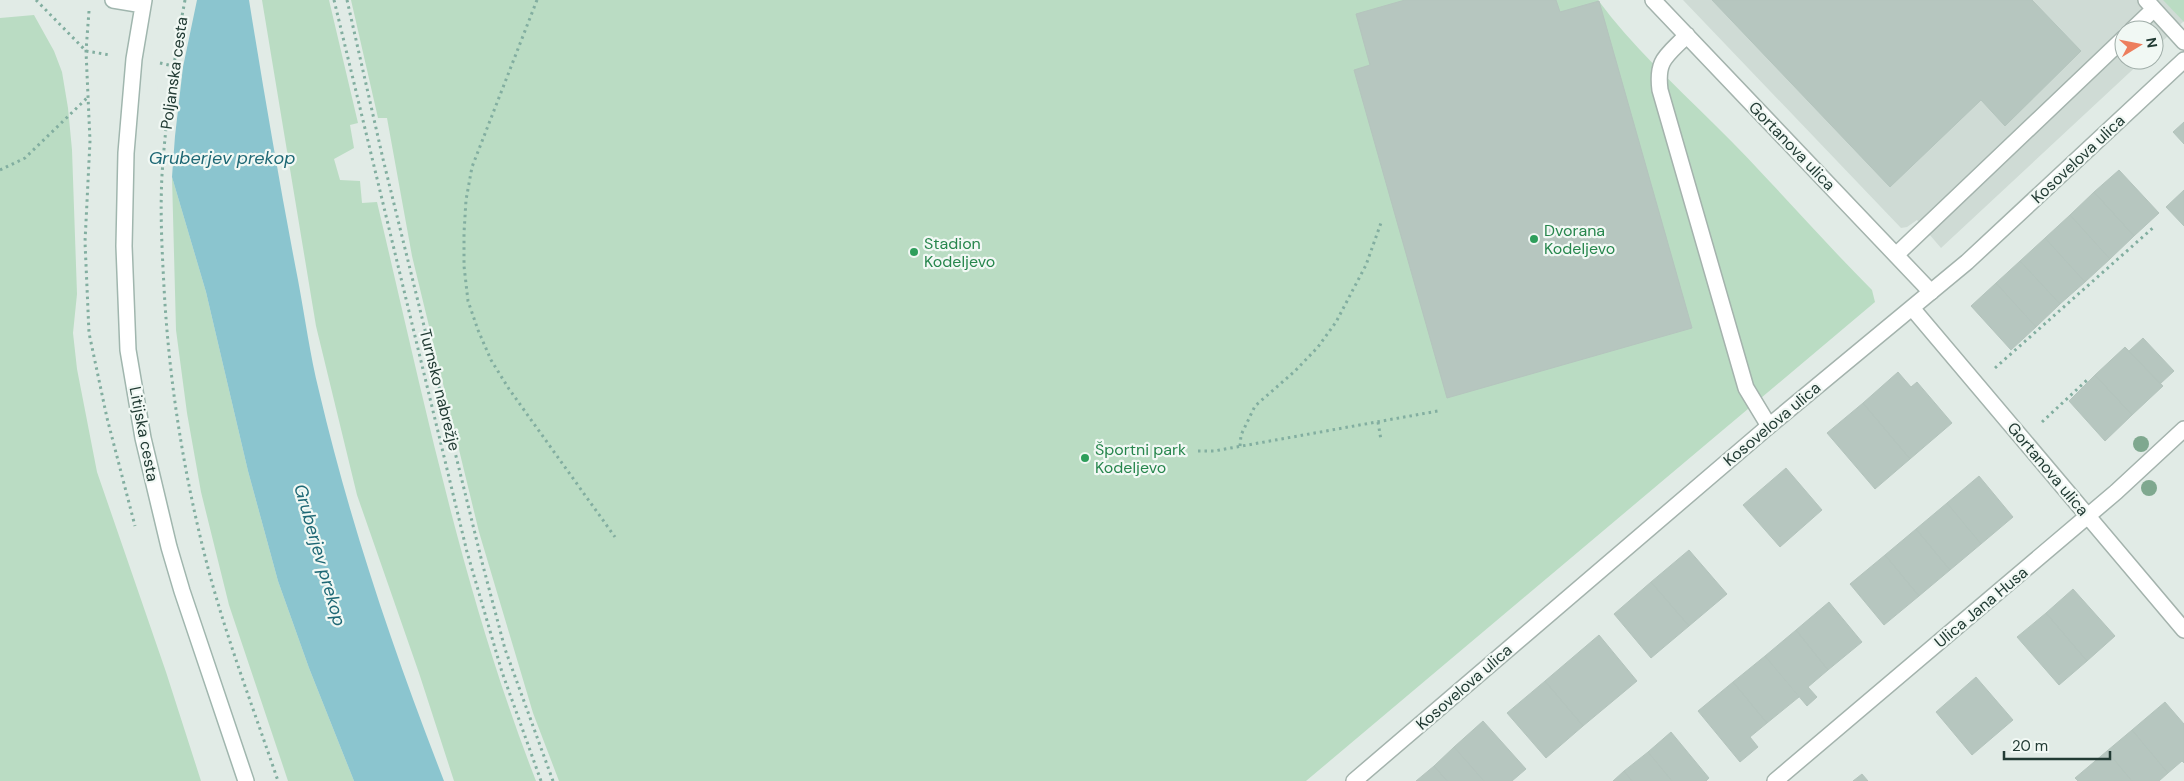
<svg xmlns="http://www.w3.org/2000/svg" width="2184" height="781" font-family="'DM Sans',sans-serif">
  <rect width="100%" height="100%" fill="#e1ebe6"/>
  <path fill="#cfdbd5" d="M1683,0H2184V21L2154,49V30H2124V60H2143L1941,248L1917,220L1907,227L1901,228Z"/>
  <path fill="#badcc3" d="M262,0H329L358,123L350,125L354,148L334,159L340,180L360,181L362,203L377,202C423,396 463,594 536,781H454L419,673L357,495L316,326Z
    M351,0H1598C1632,46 1674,84 1715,125C1769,178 1818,236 1872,290L1875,302L1306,781H559L533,713L479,532L412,256L387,118H378Z
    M2163,0H2184V22Z
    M34,15L54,51L62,72L68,108L72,150L77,294L73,333L77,369L97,472L166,672L201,781H0V18Z
    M172,177L206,292L248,471L278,581L309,668L354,781H288L229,605L201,492L187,413L176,330Z"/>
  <path fill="#8bc5cf" d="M148,0H249C264,93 280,187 298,280C305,317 310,355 319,391C351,527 394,652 444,781H354L309,668L278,581L248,471L206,292L172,177Z"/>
  <path fill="#e1ebe6" d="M145,0H197L183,67L175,136L172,177L170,176Z"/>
  <path fill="#b6c6bf" stroke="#b4c4bd" d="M1405,0H1556L1560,12L1599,1L1692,328L1447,398L1354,70L1370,65L1356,14Z
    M1712,0H2032L2081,51L2005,126L1981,100L1890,187Z
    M2184,122V144L2173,132Z
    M2119,170L2159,213L2134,236L2094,192Z
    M2184,190V226L2166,207Z
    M2094,192L2134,236L2110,259L2070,215Z
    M2070,215L2110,259L2085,282L2045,238Z
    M2045,238L2085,282L2060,304L2020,261Z
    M2020,261L2060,304L2036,327L1996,283Z
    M1996,283L2036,327L2011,350L1971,306Z
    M2143,338L2174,371L2160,384L2129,351Z
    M2125,347L2163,386L2132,415L2095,375Z
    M1898,372L1911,387L1917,382L1952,423L1910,459L1863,403Z
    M2095,375L2132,415L2105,441L2069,401Z
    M1863,403L1910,459L1875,489L1827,433Z
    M1786,468L1822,510L1780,547L1743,505Z
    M1979,476L2013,517L1981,544L1947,503Z
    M1947,503L1981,544L1950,570L1916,529Z
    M1916,529L1950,570L1919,596L1885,555Z
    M1689,550L1727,594L1689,626L1651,582Z
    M1885,555L1919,596L1884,625L1850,584Z
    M1651,582L1689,626L1651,658L1614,614Z
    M2073,589L2115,636L2087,661L2046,613Z
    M1829,602L1862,642L1828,670L1796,630Z
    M2046,613L2087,661L2059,685L2017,637Z
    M1796,630L1828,670L1808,687L1817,697L1807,706L1765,656Z
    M1599,635L1637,681L1583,726L1545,681Z
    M1765,656L1799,697L1767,723L1733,682Z
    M1976,677L2013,720L1972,755L1936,712Z
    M1545,681L1583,726L1546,758L1507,713Z
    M1733,682L1767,723L1750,737L1758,747L1740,762L1698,711Z
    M2165,702L2184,724V763L2182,761L2168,773L2132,730Z
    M1483,721L1526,769L1512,781H1484L1454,747Z
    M2132,730L2168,773L2159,781H2132L2107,751Z
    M1671,732L1709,778L1706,781H1672L1648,752Z
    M1454,747L1484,781H1447L1434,766Z
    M2107,751L2132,781H2078L2075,778Z
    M1648,752L1672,781H1632L1624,771Z
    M1434,766L1447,781H1416Z
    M1624,771L1632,781H1613Z
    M1862,774L1868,781H1853Z"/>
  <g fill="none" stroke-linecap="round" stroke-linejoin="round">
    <g stroke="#a4b3ad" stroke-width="18">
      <path id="lane" d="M1653,0L1931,292
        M2154,9L2184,42
        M2132,30L2154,9L2146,0
        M1687,35C1667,56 1656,59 1660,90L1746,388L1769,426
        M1896,255L2124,38"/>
    </g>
    <g stroke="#a4b3ad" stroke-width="18">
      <path id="street" d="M1912,308L2184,630
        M1354,781L1769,426L1967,262L2184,60
        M1775,781L2116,492L2184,429"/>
    </g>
    <g stroke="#a0b6ae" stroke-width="18">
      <path id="secondary" d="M113,0L143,5
        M144,0L134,59L126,153L124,246L128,350L143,438L169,547L182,591L246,781"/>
    </g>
    <path stroke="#82aea0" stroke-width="3" stroke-dasharray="2.5 4" stroke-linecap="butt" d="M36,0L85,50
      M185,0C174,58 166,116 162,175C160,212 162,250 164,287C169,382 184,476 208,568C227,640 254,710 278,781
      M334,0L467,552L502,672L541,781
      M347,0L383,159L482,562L505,649L553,781
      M537,0L472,167L466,200L464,233V266L468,301L478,330L491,360L509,389L615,537
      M89,11L86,51L90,141L85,242L89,333L107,418L135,526
      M86,51L110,55
      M160,63L173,66
      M0,170L25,158L87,98
      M1995,368L2155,226
      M1378,422L1381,440
      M2042,422L2087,380
      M1240,446L1241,435L1255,406L1295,371L1318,347L1336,322L1366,265L1382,220
      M1198,451H1214L1438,411"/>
    <use href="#lane" stroke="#fff" stroke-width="15"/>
    <use href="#street" stroke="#fff" stroke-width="15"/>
    <use href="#secondary" stroke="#fff" stroke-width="15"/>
  </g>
  <g fill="#7fa88f">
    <circle cx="2141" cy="444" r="8"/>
    <circle cx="2149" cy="488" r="8"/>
  </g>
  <g fill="#2e9e5b" stroke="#f1f8f4" stroke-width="2">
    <circle cx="1534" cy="239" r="5"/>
    <circle cx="914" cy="252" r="5"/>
    <circle cx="1085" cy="458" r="5"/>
  </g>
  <g text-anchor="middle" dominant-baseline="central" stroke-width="4.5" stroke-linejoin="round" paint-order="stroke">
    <g font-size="16" fill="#223b34" stroke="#f1f8f4">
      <text transform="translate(174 73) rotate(-82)">Poljanska cesta</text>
      <text transform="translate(1792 146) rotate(46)">Gortanova ulica</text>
      <text transform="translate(2078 159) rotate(-43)">Kosovelova ulica</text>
      <text transform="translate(440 390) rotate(76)">Turnsko nabrežje</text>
      <text transform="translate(1772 424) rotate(-40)">Kosovelova ulica</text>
      <text transform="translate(144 434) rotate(79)">Litijska cesta</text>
      <text transform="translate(2048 469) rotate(50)">Gortanova ulica</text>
      <text transform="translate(1981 607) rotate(-40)">Ulica Jana Husa</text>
      <text transform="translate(1464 687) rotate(-41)">Kosovelova ulica</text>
    </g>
    <g font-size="16" fill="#27864d" stroke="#f1f8f4" text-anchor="start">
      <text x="1544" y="230">Dvorana<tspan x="1544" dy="18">Kodeljevo</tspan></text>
      <text x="924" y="243">Stadion<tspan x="924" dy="18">Kodeljevo</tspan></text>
      <text x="1095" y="449">Športni park<tspan x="1095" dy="18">Kodeljevo</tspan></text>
    </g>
    <g font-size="18" font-style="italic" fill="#1e6875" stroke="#f1f8f4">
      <text x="222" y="158">Gruberjev prekop</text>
      <text transform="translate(320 555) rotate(74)">Gruberjev prekop</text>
    </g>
  </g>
  <g transform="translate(2139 45) rotate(80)"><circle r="24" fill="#f1f8f4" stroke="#9eaca7"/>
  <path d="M0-4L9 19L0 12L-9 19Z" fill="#ed7e5d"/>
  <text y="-8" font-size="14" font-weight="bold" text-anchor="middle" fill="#223b34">N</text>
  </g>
  <path d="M2004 751v8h106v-8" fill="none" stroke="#223b34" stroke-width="2.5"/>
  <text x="2012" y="751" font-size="15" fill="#223b34" stroke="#f1f8f4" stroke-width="4" paint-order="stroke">20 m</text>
</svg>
